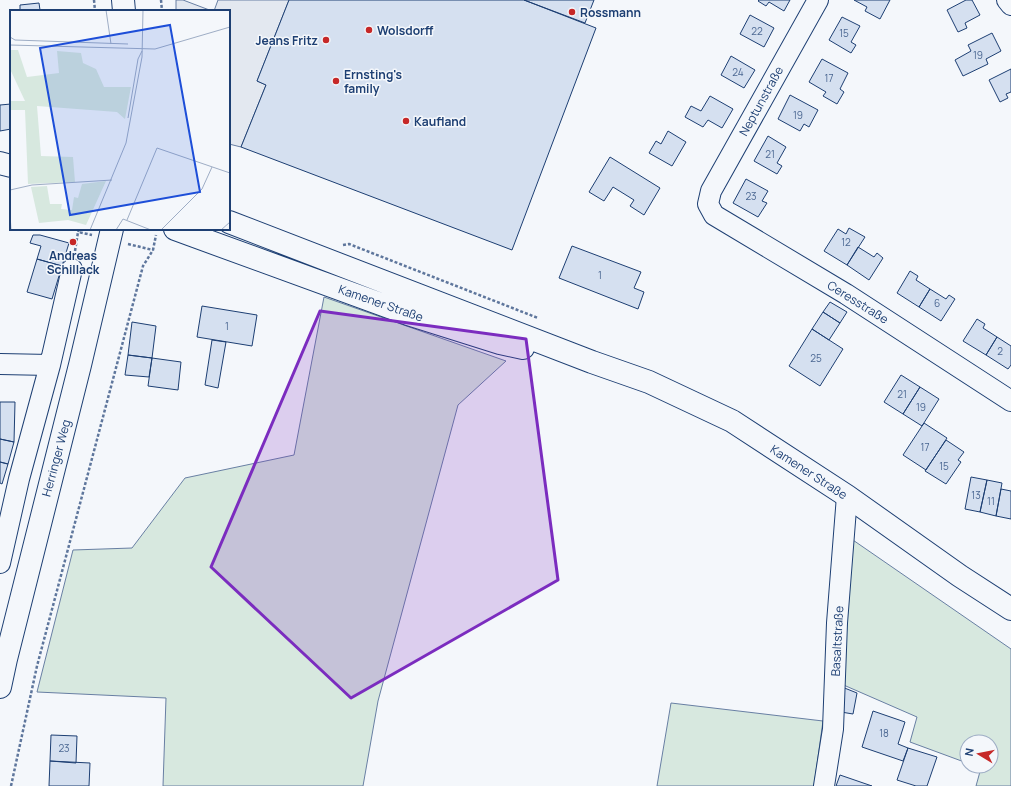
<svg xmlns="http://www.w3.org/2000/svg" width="1011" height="786" font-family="Manrope,sans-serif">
  <rect width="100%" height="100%" fill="#f4f7fb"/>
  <path fill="#d7e8df" stroke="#687fa3" d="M324,297L506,361L458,405L378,701L363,786H163L166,698L37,692L73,550L132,548L185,478L294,455Z
    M850,538L1011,649V786H976L981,768L976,766H991V742H967V763L910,742L917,717L839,683Z
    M671,703L823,721L814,786H657Z"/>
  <path fill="#e3e8f0" stroke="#687fa3" d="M176,0H183L212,11H176Z
    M218,0H289L257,81L266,85L241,147L229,144V11H214Z"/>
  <path fill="#d5e0f0" stroke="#1d3f73" d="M289,0H524L596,28L512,250L241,147L266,85L257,81Z
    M524,0H594L585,23Z
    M759,0H790L784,11L769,2L766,6L758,1Z
    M854,0H890L880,19L865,11L867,7Z
    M966,0H972L980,15L965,23L967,28L958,32L947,10Z
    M39,3L40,10L20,11V5Z
    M750,15L774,28L764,47L740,34Z
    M842,17L860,26L851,42L856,45L851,53L829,40Z
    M992,33L1001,51L986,59L988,64L963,76L955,60L971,51L968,45Z
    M731,56L755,70L744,88L721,75Z
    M822,59L848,73L840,89L844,92L837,104L823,96L826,92L809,82Z
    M1011,69V92L1006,94L1008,98L1000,102L989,80Z
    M790,95L818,110L809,127L804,124L800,131L778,119Z
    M710,96L733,109L722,128L708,120L703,127L685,117L691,106L701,111Z
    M11,104V129L0,131V105Z
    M668,131L686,142L672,166L649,153L656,141L661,144Z
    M768,136L786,147L777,163L782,166L777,174L754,161Z
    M610,157L660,188L644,215L630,206L634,200L613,187L604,201L589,192Z
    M746,179L768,191L762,201L767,203L758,217L733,203Z
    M849,228L865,237L847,265L824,251L838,229L846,234Z
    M33,235H40L69,243L62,266L37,259L41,246L30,243Z
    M572,246L641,272L634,288L644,292L638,309L559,278Z
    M858,247L874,257L877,253L883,258L869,280L847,265Z
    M37,259L62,266L52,299L27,292Z
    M910,271L918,276L916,280L930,289L919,307L897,293Z
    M930,289L946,299L949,295L955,299L941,321L919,307Z
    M830,302L847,312L840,323L823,312Z
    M202,306L257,315L252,346L197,337Z
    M823,312L840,323L829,340L812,329Z
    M977,319L985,324L983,328L997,337L986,355L963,341Z
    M132,322L156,326L152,358L128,355Z
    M812,329L843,349L820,386L789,366Z
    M997,337L1011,346V365L1008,369L986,355Z
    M212,340L226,342L218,388L205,385Z
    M128,355L152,358L149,377L125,375Z
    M152,358L181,362L178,390L148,386Z
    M901,375L920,387L903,414L884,402Z
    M920,387L939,399L922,426L903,414Z
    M0,402H15L14,442L0,439Z
    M924,423L947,438L926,470L903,455Z
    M0,439L14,442L8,464L0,462Z
    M946,440L964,452L958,460L961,462L946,484L925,471Z
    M0,462L8,464L2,484L0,483Z
    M971,477L987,480L980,512L965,509Z
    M987,480L1002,483L996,516L980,512Z
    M1001,489L1011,491V519L996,516Z
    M842,687L857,693L853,714L841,712Z
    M873,711L905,722L898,744L908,748L903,761L862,747Z
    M51,735L77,736L76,763L50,761Z
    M908,748L937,757L927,786H916L897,780Z
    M50,761L90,763L89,786H49Z
    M840,775L872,786H836Z"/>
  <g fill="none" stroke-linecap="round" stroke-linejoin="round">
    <g stroke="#1d3f73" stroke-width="22">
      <path id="minor" d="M818,0L711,191L708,204L714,215L846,294L1011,401
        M1007,0L1011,5
        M0,364L50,365
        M0,563L19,479L50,365L72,269
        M824,786L833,729L837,623L847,496"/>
    </g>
    <g stroke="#1d3f73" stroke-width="24">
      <path id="major" d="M123,0L124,11
        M0,163L11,166
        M229,222L592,362L649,382L732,421L847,496L960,576L1011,609
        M175,229L408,314L500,343L523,348
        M0,687L6,659L80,365L112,229"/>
    </g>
    <path stroke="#5e769c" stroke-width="2.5" stroke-dasharray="3 2" stroke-linecap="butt" d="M94,0L95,11
      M161,0L162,11
      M79,229L78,232L92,235
      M128,244L153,250
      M343,245L349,244L538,318
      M75,251L78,232
      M11,786L37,666L143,266L153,250L156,235"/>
    <use href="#minor" stroke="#f4f7fb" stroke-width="20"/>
    <use href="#major" stroke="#f4f7fb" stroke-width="22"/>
  </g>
  <path fill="#7b2cbf" fill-opacity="0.2" stroke="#7b2cbf" stroke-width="3" stroke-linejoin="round" d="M320,311L526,339L558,580L351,698L211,567Z"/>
  <g fill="#c62828" stroke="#f4f7fb" stroke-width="1.5">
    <circle cx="572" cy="12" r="4"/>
    <circle cx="369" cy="30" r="4"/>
    <circle cx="326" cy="40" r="4"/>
    <circle cx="336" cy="81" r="4"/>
    <circle cx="406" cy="121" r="4"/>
    <circle cx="73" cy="242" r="4"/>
  </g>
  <g text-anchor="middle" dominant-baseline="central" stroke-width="3" stroke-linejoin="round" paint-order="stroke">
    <g font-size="10" fill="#4b6792">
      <text x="757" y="31">22</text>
      <text x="844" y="33">15</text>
      <text x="978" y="55">19</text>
      <text x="738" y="72">24</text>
      <text x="829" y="78">17</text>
      <text x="798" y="115">19</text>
      <text x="770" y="154">21</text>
      <text x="751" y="196">23</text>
      <text x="846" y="242">12</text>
      <text x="600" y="275">1</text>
      <text x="937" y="303">6</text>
      <text x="227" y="326">1</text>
      <text x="1000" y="351">2</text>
      <text x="816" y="358">25</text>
      <text x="902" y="394">21</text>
      <text x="921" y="407">19</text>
      <text x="925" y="447">17</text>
      <text x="944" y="466">15</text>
      <text x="976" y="495">13</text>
      <text x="991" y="501">11</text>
      <text x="884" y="733">18</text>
      <text x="64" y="748">23</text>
    </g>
    <g font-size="12" font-weight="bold" fill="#1d3f73" stroke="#f4f7fb" text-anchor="start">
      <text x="580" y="12">Rossmann</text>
      <text x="377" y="30">Wolsdorff</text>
      <text x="318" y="40" text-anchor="end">Jeans Fritz</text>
      <text x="344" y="74">Ernsting's<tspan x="344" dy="14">family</tspan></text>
      <text x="414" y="121">Kaufland</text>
      <text x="73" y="255" text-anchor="middle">Andreas<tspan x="73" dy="14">Schillack</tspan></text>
    </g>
    <g font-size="12" fill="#1d3f73" stroke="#f4f7fb">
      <text transform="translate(761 101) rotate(-61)">Neptunstraße</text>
      <text transform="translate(858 302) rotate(32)">Ceresstraße</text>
      <text transform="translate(381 303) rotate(19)">Kamener Straße</text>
      <text transform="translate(56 458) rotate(-75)">Herringer Weg</text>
      <text transform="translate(809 472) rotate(33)">Kamener Straße</text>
      <text transform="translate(837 641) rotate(-87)">Basaltstraße</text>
    </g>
  </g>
  <g transform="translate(10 10)">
    <rect width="220" height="220" fill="#f4f7fb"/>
    <path d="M0,40H8L17,67L49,63L47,41L71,43L73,53L86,59L94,77H121L115,109L107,102L27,96L31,146L63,147L65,172L18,174L15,100H0V91H15L0,59ZM96,171L76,215L58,210L29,213L21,177L37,176L40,194H52L51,199L62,200L64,187L68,188L72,174Z" fill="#d7e8df"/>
    <path fill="none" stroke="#9eadc5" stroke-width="1" d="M96,0L101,34M0,27L5,30L118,34M0,35L145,39L220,17M118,108L128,49L132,41M0,180L22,175L102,170M0,204L1,220M117,210L147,138L220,163M80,220L116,133L132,47L133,0M106,220L113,209L141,220M151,220L192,179L202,157M211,220L220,212"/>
    <path fill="#1d4ed8" fill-opacity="0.15" stroke="#1d4ed8" stroke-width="2" d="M160,15L190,182L60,205L30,38Z"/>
    <rect width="220" height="220" fill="none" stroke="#1d3f73" stroke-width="2"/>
  </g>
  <g transform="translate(979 754) rotate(280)"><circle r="19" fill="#f4f7fb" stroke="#9eadc5"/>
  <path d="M0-3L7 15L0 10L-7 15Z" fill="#c62828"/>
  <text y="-6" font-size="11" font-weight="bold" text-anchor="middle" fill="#1d3f73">N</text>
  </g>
</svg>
